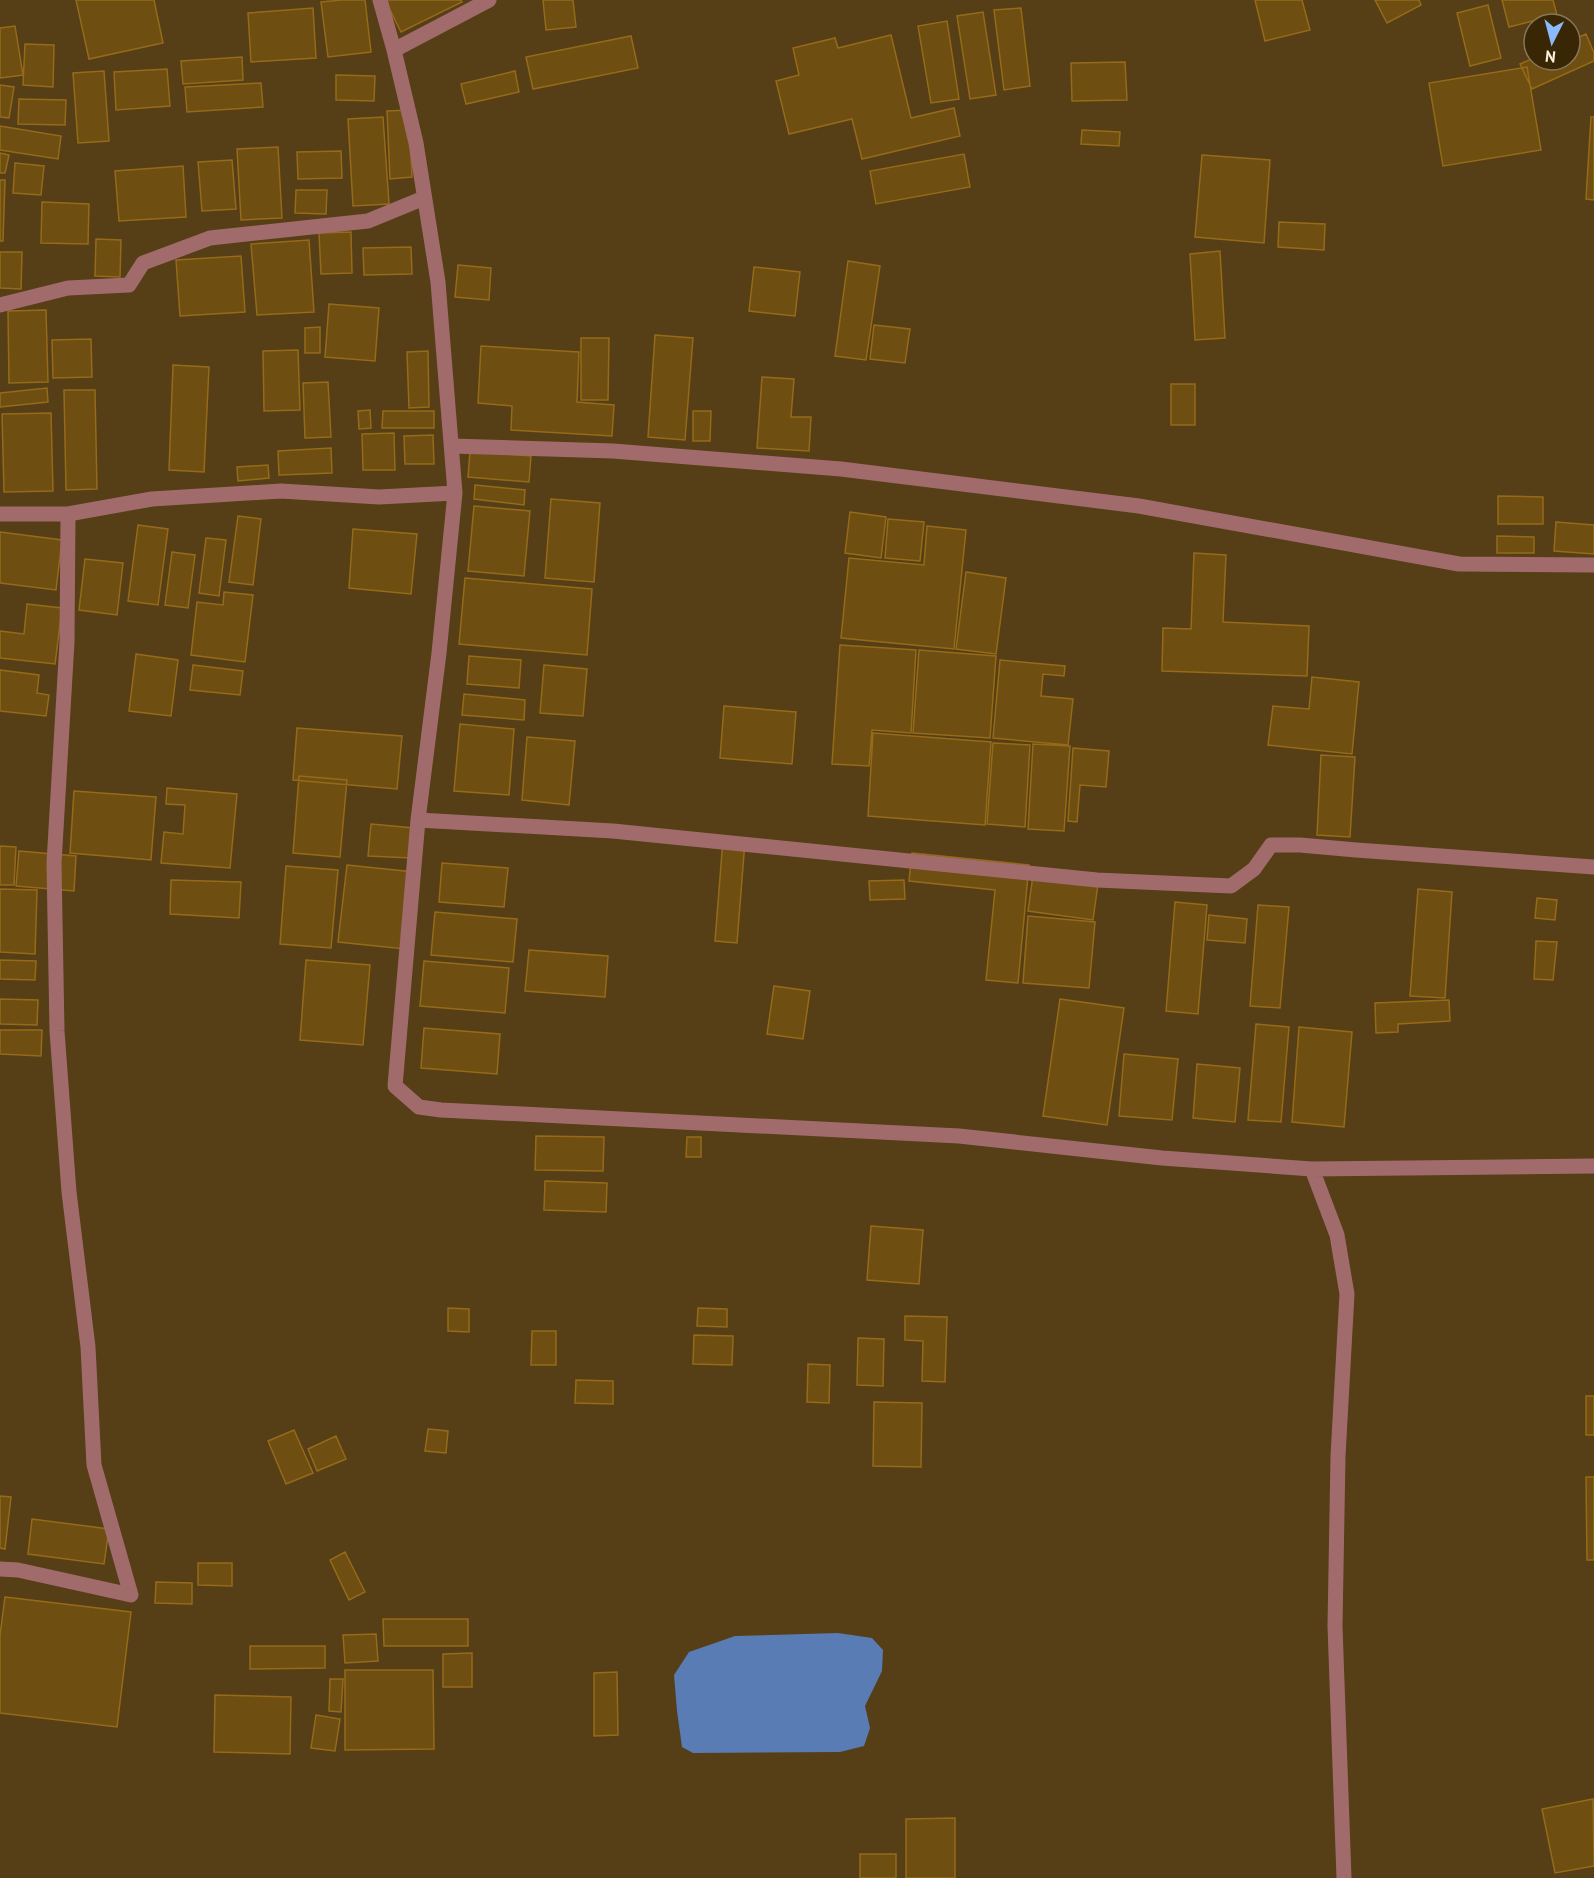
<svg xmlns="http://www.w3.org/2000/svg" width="1594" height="1878" font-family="'PT Sans',sans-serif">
  <rect width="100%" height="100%" fill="#563e16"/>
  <path fill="#587cb3" d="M838,1633L872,1638L883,1650L882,1671L865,1706L870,1728L864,1746L840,1752L693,1753L682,1747L677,1711L674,1675L689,1652L735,1636Z"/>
  <path fill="#6e4e11" stroke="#956b1a" stroke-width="1.5" d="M76,0H154L163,43L89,59Z
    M341,0H365L371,52L328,57L321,2Z
    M385,0H461L462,2L401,32Z
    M543,0H573L576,27L546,30Z
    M1255,0H1302L1310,30L1265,41Z
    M1375,0H1419L1421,5L1387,23Z
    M1502,0H1553L1557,15L1509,27Z
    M1488,5L1501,58L1470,66L1457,13Z
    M313,8L316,58L251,62L248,13Z
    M1021,8L1030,86L1004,90L994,10Z
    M983,12L996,95L970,99L957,16Z
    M947,21L959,99L931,103L918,26Z
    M15,26L23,75L0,78V28Z
    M1586,34L1594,53V61L1532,89L1520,64L1534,58V60H1570V41Z
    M891,35L911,118L954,108L960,136L862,159L852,119L789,134L776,81L799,75L793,48L835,38L838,48Z
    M631,36L638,68L533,89L526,57Z
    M25,44L54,45L53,87L23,85Z
    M242,57L243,80L183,84L181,61Z
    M1125,62L1127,100L1072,101L1071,63Z
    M1527,67L1541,150L1443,166L1429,83Z
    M167,69L170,106L116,110L114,72Z
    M104,71L109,141L78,143L73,73Z
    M515,71L519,92L466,104L461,84Z
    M336,75L375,76L374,101L336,100Z
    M261,83L263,107L187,112L185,87Z
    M0,85L14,87L9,118L0,117Z
    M19,99L66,100L65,125L18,124Z
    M409,110L412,177L390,179L387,111Z
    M383,117L389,204L353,206L348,119Z
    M1591,117H1594V200L1586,199Z
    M0,126L61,136L58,159L0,150Z
    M1082,130L1120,132L1119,146L1081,144Z
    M278,147L282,218L241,220L237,149Z
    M341,151L342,178L298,179L297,152Z
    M0,153L9,155L5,173H0Z
    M964,154L970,187L876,204L870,171Z
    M1202,155L1270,160L1264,243L1195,237Z
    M232,160L236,209L202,211L198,162Z
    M15,163L44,166L41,195L13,193Z
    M183,166L186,217L119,221L115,171Z
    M0,180H5L3,241H0Z
    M296,190H327L326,214L295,213Z
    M42,202L89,204L88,244L41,243Z
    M1279,222L1325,224L1324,250L1278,247Z
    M351,232L352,273L321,274L319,233Z
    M96,239L121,240L120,277L95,276Z
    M309,240L314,312L257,315L251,244Z
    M411,247L412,274L364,275L363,248Z
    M1220,251L1225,338L1195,340L1190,254Z
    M0,252H22L21,289L0,288Z
    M241,256L245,312L180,316L176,260Z
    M848,261L880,266L866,360L835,356Z
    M458,265L491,268L489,300L455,297Z
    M754,267L800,272L795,316L749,311Z
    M329,304L379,308L375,361L325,357Z
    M46,310L48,382L9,383L8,311Z
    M874,325L910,329L905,363L870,359Z
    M320,327V353H305V328Z
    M655,335L693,338L685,440L648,437Z
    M581,338H609L608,400H581Z
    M91,339L92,377L53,378L52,340Z
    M481,346L579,352L577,402L614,405L612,436L511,430L512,406L478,403Z
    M298,350L300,410L264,411L263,351Z
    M428,351L429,407L409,408L407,352Z
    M173,365L209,367L204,472L169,470Z
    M762,377L794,379L791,417H811L809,451L757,448Z
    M328,382L331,437L305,438L303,383Z
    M1171,384H1195V425H1171Z
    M47,388L48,402L0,407V393Z
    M64,390H95L97,489L66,490Z
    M370,410L371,428L359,429L358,411Z
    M383,411H434V428H382Z
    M693,411H711L710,441H693Z
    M51,413L53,491L4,492L2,414Z
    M394,433L395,470H363L362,434Z
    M433,435L434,464H405L404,436Z
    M331,448L332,473L279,475L278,451Z
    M470,451L531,456L529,482L468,477Z
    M268,465L269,478L238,481L237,467Z
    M475,485L525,490L524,505L474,499Z
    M1498,496L1543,497V524H1498Z
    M551,499L600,503L594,582L545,578Z
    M474,506L530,511L524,576L468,571Z
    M850,512L886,517L881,558L845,553Z
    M238,516L261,519L253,585L229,582Z
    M888,519L924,522L920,561L885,558Z
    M1556,522L1594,525V554L1554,551Z
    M138,525L168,529L158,605L128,601Z
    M927,526L966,530L954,649L841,638L849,558L924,565Z
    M353,529L417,534L411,594L349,588Z
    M0,532L62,540L56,590L0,583Z
    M1497,536L1534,537V553H1497Z
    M206,538L226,540L219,596L199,593Z
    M172,552L195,555L188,608L165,605Z
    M1194,553L1226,555L1223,622L1309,626L1307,676L1162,671L1163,628L1191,629Z
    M85,559L123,563L117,615L79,610Z
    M966,572L1006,578L996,654L956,649Z
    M465,578L592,589L587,655L459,644Z
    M224,592L253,595L245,662L191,655L197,602L223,605Z
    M27,604L62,608L55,664L0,658V631L24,634Z
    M840,645L916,650L911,733L872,730L869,766L832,764Z
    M919,650L996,656L990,738L913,733Z
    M136,654L178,660L171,716L129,711Z
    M469,656L521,660L519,688L467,684Z
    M1000,660L1065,666L1064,676L1043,674L1041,696L1073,699L1068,745L993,738Z
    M193,665L243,671L240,695L190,690Z
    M544,665L587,669L583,716L540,713Z
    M0,670L39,675L37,693L49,695L46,716L0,711Z
    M1312,677L1359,682L1352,754L1268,745L1273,706L1309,709Z
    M464,694L525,700L524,720L462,715Z
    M724,706L796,712L792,764L720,758Z
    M460,724L514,729L509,795L454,791Z
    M297,728L402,736L397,789L293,780Z
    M873,733L991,742L985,825L868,816Z
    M527,737L575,741L569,805L522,800Z
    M993,743L1030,745L1025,827L987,824Z
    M1033,744L1070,746L1064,831L1028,829Z
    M1073,748L1109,751L1106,787L1080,785L1077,822L1068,821Z
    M1321,755L1355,757L1350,837L1317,835Z
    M299,776L347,780L340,857L293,853Z
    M167,788L237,794L230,868L161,863L164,832L183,834L185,805L166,804Z
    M74,791L156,797L151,860L70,853Z
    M371,824L414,828L412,858L368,856Z
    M723,839L745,841L737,943L715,941Z
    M0,846L16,847L14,885H0Z
    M19,851L76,856L74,891L16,886Z
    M912,853L1029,865L1018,983L986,980L995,890L909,881Z
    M442,863L508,868L504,907L439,902Z
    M347,865L414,872L405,949L338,942Z
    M286,866L338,870L331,948L280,944Z
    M1034,868L1099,877L1093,920L1028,911Z
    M171,880L241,882L239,918L170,914Z
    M904,880L905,899L870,900L869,881Z
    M0,889L37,890L35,954L0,952Z
    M1418,889L1452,892L1445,998L1410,996Z
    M1537,898L1557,900L1555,920L1535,918Z
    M1175,902L1207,905L1198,1014L1166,1011Z
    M1258,905L1289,907L1280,1008L1250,1006Z
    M435,912L517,919L513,962L431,955Z
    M1209,915L1247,919L1245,943L1207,940Z
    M1028,916L1095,922L1089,988L1023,983Z
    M1536,941L1557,942L1553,980L1534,979Z
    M529,950L608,956L605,997L525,991Z
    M0,960L36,961L35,980L0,979Z
    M306,960L370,965L363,1045L300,1040Z
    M424,961L509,968L505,1013L420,1006Z
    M774,986L810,991L803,1039L767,1034Z
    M0,999L38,1000L37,1025L0,1024Z
    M1060,999L1124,1008L1107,1125L1043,1116Z
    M1449,1000L1450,1021L1398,1024V1032L1376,1033L1375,1003Z
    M1256,1024L1289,1027L1281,1122L1248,1120Z
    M1299,1027L1352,1032L1344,1127L1292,1122Z
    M424,1028L500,1034L497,1074L421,1068Z
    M0,1030H42L41,1056L0,1054Z
    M1124,1054L1178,1059L1172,1120L1119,1116Z
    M1197,1064L1240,1068L1235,1122L1193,1118Z
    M536,1136L604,1137L603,1171L535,1170Z
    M687,1137H701V1157H686Z
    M545,1181L607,1183L606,1212L544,1210Z
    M871,1226L923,1230L919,1284L867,1280Z
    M448,1308L469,1309V1332L448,1331Z
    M698,1308L727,1309V1327L697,1326Z
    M905,1316L947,1317L945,1382L922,1381L923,1341L905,1340Z
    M532,1331H556V1365H531Z
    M694,1335L733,1336L732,1365L693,1364Z
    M858,1338L884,1339L883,1386L857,1385Z
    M808,1364L830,1365L829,1403L807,1402Z
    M576,1380L613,1381V1404L575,1403Z
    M1586,1396H1594V1435H1586Z
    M874,1402L922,1403L921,1467L873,1466Z
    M428,1429L448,1431L446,1453L425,1451Z
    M294,1430L313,1473L286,1484L268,1441Z
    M336,1436L346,1459L317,1471L308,1449Z
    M1586,1477H1594V1560H1587Z
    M0,1496L11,1497L5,1549L0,1548Z
    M32,1519L109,1529L104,1564L28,1554Z
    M345,1552L365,1592L349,1600L330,1560Z
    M198,1563H232V1586L198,1585Z
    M156,1582L192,1583V1604L155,1603Z
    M5,1597L131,1612L117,1727L0,1713V1635Z
    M383,1619H468V1646H384Z
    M376,1634L378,1661L345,1663L343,1635Z
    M250,1646H325V1668L250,1669Z
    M472,1653V1687H443V1654Z
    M345,1670H433L434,1749L345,1750Z
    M617,1672L618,1735L594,1736V1673Z
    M330,1679H343L341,1712L329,1711Z
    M215,1695L291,1697L290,1754L214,1752Z
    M316,1715L340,1719L335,1751L311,1748Z
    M1593,1799L1594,1866L1555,1873L1542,1809Z
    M955,1818V1878H906V1819Z
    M860,1854H896V1878H860Z"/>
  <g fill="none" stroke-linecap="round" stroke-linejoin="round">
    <path stroke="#a16b6c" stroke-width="15" d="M380,0L394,50L416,143L438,282L455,493L439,653L418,820L395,1086L419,1107L441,1110L959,1136L1162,1158L1312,1169L1594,1166
      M394,50L489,0
      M0,305L68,288L129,285L143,263L210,238L368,221L424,198
      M452,446L613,451L841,469L1139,506L1459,564L1594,565
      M0,514H68
      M418,820L613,831L1097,880L1231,886L1254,869L1271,845H1300L1356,850L1594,867
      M1312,1169L1337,1235L1347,1294L1338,1456L1335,1626L1344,1878
      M0,1569L18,1570L131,1595L94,1465L88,1347L69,1192L57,1031L54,863L67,642L68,514L152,499L281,491L379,497L455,493"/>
  </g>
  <g transform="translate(1552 42) rotate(186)"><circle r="28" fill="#382605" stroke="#87775b" stroke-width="1.5"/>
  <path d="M0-4.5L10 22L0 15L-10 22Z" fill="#8cb9fc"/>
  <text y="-9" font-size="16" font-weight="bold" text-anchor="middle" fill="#fef0db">N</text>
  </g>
</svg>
